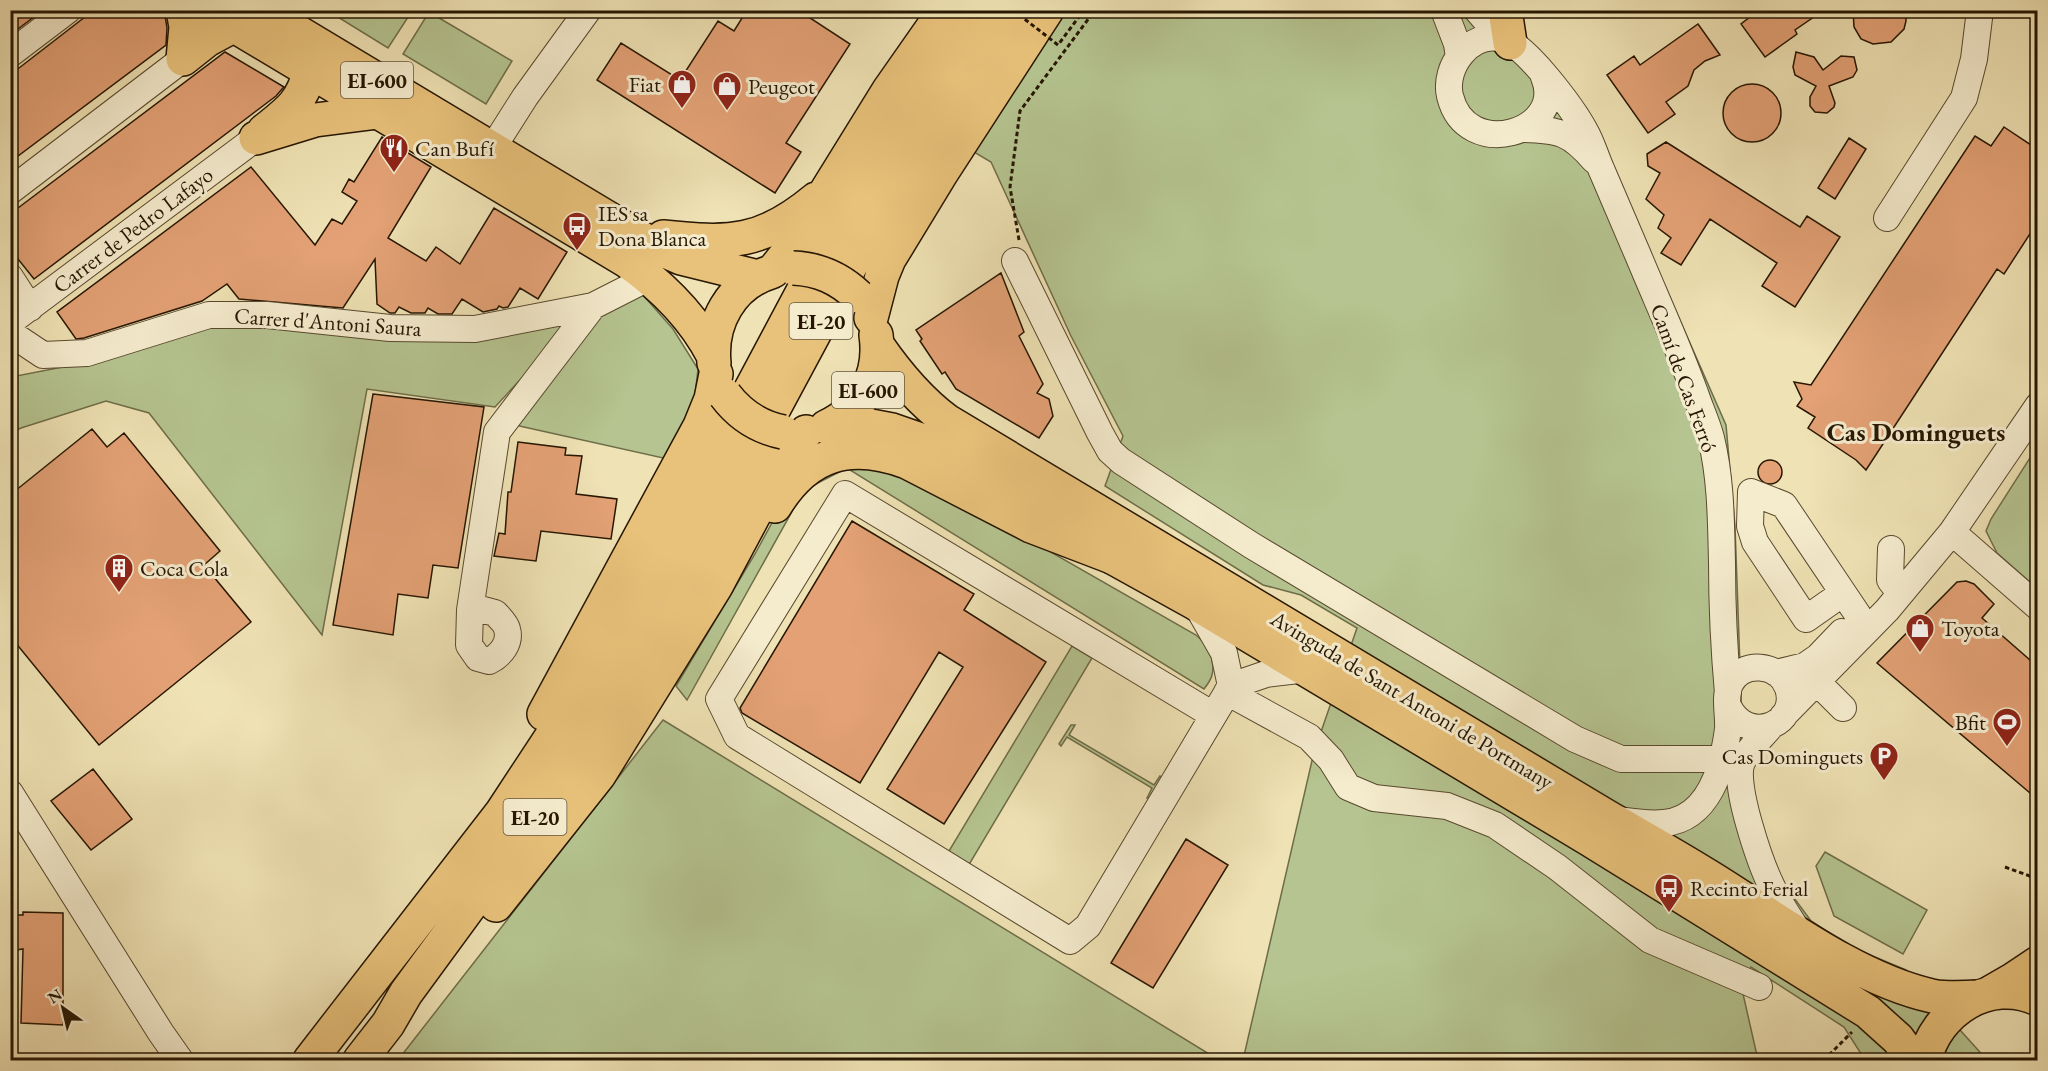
<svg xmlns="http://www.w3.org/2000/svg" width="2048" height="1071" font-family="'EB Garamond',serif">
  <rect width="100%" height="100%" fill="#efe2b4"/>
  <filter id="stains"><feTurbulence type="fractalNoise" baseFrequency=".00333" numOctaves="4"/><feColorMatrix values="0 0 0 0 .2 0 0 0 0 .09 0 0 0 0 .02 0 0 0 .5 -.17"/></filter>
  <radialGradient id="worn" r=".72"><stop offset=".6" stop-color="#630" stop-opacity="0"/><stop offset="1" stop-color="#630" stop-opacity=".3"/></radialGradient>
  <path fill="#b5c490" stroke="#6e6d49" stroke-width="1.5" d="M328,11H412L388,48Z
    M1062,11H1514L1516,19L1533,49L1587,109L1726,425L1735,526L1742,723L1756,804L1769,848L1783,883L1811,921L1851,947L1906,970L1987,1060H1865L1844,1027L1751,967L1741,985L1758,1060H1243L1314,752L1357,628L1301,595L1263,585L1105,486L1123,436L1071,336L991,162L969,149Z
    M429,12L512,61L486,104L403,54Z
    M642,294L673,329L698,369L692,421L672,460L515,425L599,315Z
    M219,322L562,323L567,329L495,407L367,389L322,635L149,413L106,401L21,428L11,433V377L78,364Z
    M2037,447V575L2030,582L1997,553L1986,531L1991,519Z
    M869,458L981,512L1196,635C1207,644 1216,660 1212,675C1211,680 1207,685 1204,689L847,468L804,490L687,700L676,686L755,554L787,495L802,478Z
    M1072,646L1092,658L967,868L946,856Z
    M663,720L1219,1060H398Z
    M1071,725H1075L1069,735L1154,785L1160,776L1162,778L1150,798H1147L1152,788L1067,737L1061,746L1059,744Z
    M1825,852L1927,910L1903,954L1834,916L1816,866Z"/>
  <path fill="#e3a175" stroke="#261602" stroke-width="1.5" d="M10,10H43L10,35Z
    M94,10H156L165,16L167,28L166,45L10,162V75Z
    M747,10H798L850,44L786,143L801,152L775,193L597,80L621,43L680,80L718,21L734,31Z
    M1759,10H1824L1795,30L1797,34L1765,57L1741,24Z
    M1853,10H1906V21L1904,29L1891,42L1873,44L1861,39L1854,27Z
    M1698,24L1720,55L1705,61L1694,70L1688,86L1666,102L1675,114L1648,133L1607,75L1634,56L1640,65Z
    M225,52L284,87L282,89L276,96L34,279L10,249V214Z
    M1796,52L1814,57L1823,70L1841,56L1854,57L1857,70L1853,77L1829,86L1835,103L1834,107L1827,113L1815,112L1810,106V97L1816,86L1795,75L1793,67Z
    M1723 113a29 29 0 1 1 58 0a29 29 0 1 1-58 0Z
    M2004,127L2037,149V223L2004,274L1997,269L1866,470L1856,460L1808,428L1815,417L1797,406L1802,399L1794,382L1811,385L1975,136L1991,146Z
    M382,137L431,167L388,238L426,261L436,247L460,264L494,208L567,252L538,299L520,288L508,307L503,308L499,306L497,309L483,312L462,299L452,314H438L428,308L425,313H411L399,307L395,313H390L377,304L375,259L343,308L239,299L227,284L202,301L84,338L76,339L57,312L251,167L315,245L332,219L342,224L357,201L342,192L349,179L354,182Z
    M1849,138L1866,149L1835,199L1818,188Z
    M1666,142L1800,227L1807,216L1840,237L1795,307L1762,286L1777,263L1710,219L1681,265L1661,253L1671,238L1658,228L1664,215L1646,199L1660,173L1648,166L1647,154Z
    M1001,273L1024,332L1019,336L1043,384L1037,393L1049,399L1053,416L1039,438L956,389L945,372L942,374L920,341L922,339L916,330Z
    M373,394L484,407L458,568L433,565L428,598L398,594L393,635L333,625Z
    M92,429L107,447L124,433L220,551L204,565L251,622L99,745L10,636V495Z
    M518,442L566,448L565,455L582,456L576,494L617,499L611,539L541,531L536,561L494,556L499,533L505,534L508,492H511Z
    M1758 472a12 12 0 1 1 24 0a12 12 0 1 1-24 0Z
    M852,521L974,594L964,610L1046,662L944,824L887,789L963,667L939,652L860,783L742,713L740,708Z
    M1966,581L1974,584L1994,604L1982,618L2037,666V784L2030,793L1877,663L1957,582Z
    M93,769L132,819L91,850L51,801Z
    M1186,839L1228,865L1153,988L1111,963Z
    M23,912L63,913V1025L21,1023L23,949L10,951V915H23Z"/>
  <g fill="none" stroke-linecap="round" stroke-linejoin="round">
    <g stroke="#58492e" stroke-width="28">
      <path id="minor" d="M1444,10L1457,44L1459,57
        M1477,10L1502,39
        M10,54L68,10
        M1544,77C1567,132 1466,163 1450,96C1443,67 1471,30 1503,39C1527,46 1573,109 1585,131C1592,143 1596,158 1602,171C1614,199 1626,227 1638,255C1657,301 1678,346 1695,393C1700,408 1707,423 1711,438C1721,479 1721,521 1722,563C1722,606 1724,649 1728,693
        M1524,129C1559,130 1570,132 1594,160
        M492,149L525,97L588,10
        M10,191L183,59
        M1887,218L1964,98L1974,59L1980,10
        M1015,261L1100,433L1110,451L1121,461L1251,545L1575,739L1621,759H1722
        M10,277L30,308
        M10,322L256,138
        M10,333L43,355L87,353L209,315H267L390,328L475,329L593,306L650,277
        M1952,532L2038,607
        M1891,549L1890,580L1900,593
        M1843,593L1806,619L1755,542L1750,526L1751,492L1784,505L1858,615
        M1197,606L1224,653L1231,686
        M470,610L480,609L495,613C499,617 506,624 507,629C511,643 501,655 489,661L478,658L469,645L470,610L497,432L593,306
        M1776,673L1805,666L1818,657L1842,632
        M1818,683L1843,708
        M1227,692L1309,737L1331,760L1348,787L1374,798L1447,806L1495,825L1557,867L1650,940L1759,987
        M1213,715L845,494L719,699L737,736L1070,941L1088,926L1231,686L1266,674L1307,669
        M1783,716L1887,610L1952,532L2038,406
        M1771,726C1762,737 1748,749 1742,762C1732,783 1761,865 1772,887C1779,903 1789,917 1798,931
        M10,793L161,1033L180,1060
        M1618,820C1633,822 1649,825 1664,823C1709,819 1723,767 1728,729C1729,715 1724,698 1730,684C1742,660 1779,663 1788,688C1800,725 1748,745 1729,708"/>
    </g>
    <g stroke="#261602" stroke-width="36">
      <path id="major" d="M208,10L627,261C662,286 693,316 713,355
        M261,10L656,247L681,258L758,277
        M183,59L207,40L233,26
        M183,59L186,27L183,10
        M264,131C289,111 301,104 310,71
        M256,138L315,120L378,112
        M663,237C730,244 762,244 816,199
        M773,271L790,250L889,90L945,10
        M878,346C898,375 919,400 947,421L1609,818C1642,837 1676,856 1708,876C1775,917 1855,979 1932,996C1947,999 1963,998 1978,997
        M714,363C710,323 731,284 771,272
        M836,422L855,423L892,430L918,439L951,456L1112,557L1195,603L1589,839L1868,1012L1898,1039L1913,1060
        M826,427C862,410 882,376 876,335
        M1988,994L2014,979L2038,963
        M1925,1060C1935,1012 1989,976 2038,999"/>
    </g>
    <g stroke="#261602" stroke-width="36">
      <path id="highway" d="M1505,10L1510,43
        M871,318L882,276L889,259L942,172L1047,10
        M775,506C807,453 850,441 907,462L1031,526L1112,557
        M544,714L700,426L711,399L716,374
        M496,905L599,775L716,586L788,451L806,432
        M310,1060L502,812L598,666L687,509L825,250L895,135L978,10
        M360,1060L388,1024L406,993L527,828L579,753L670,602L852,263L922,148L1014,10"/>
    </g>
    <path stroke="#261602" stroke-width="3" stroke-dasharray="4.5 3" stroke-linecap="butt" d="M1019,240L1010,187L1020,111L1095,10
      M2005,867L2038,879
      M1829,1055L1852,1032"/>
    <use href="#minor" stroke="#f5ecce" stroke-width="26"/>
    <use href="#major" stroke="#e8c17a" stroke-width="33"/>
    <use href="#highway" stroke="#e8c17a" stroke-width="33"/>
    <g stroke="#261602" stroke-width="36" stroke-linecap="butt">
      <path id="major-bridge" d="M793,268C819,269 839,278 858,296
        M725,395C740,415 758,427 783,432"/>
    </g>
    <path stroke="#261602" stroke-width="3" stroke-dasharray="4.5 3" stroke-linecap="butt" d="M1013,10L1058,45L1084,10"/>
    <use href="#major-bridge" stroke="#e8c17a" stroke-width="33"/>
  </g>
  <defs>
    <g id="shop-pin" transform="scale(1.5)"><path d="M0 17L-7.5 6A9.5 9.5 0 1 1 7.5 6Z" fill="#8f2418" stroke="#f5ecce"/><path d="M-5-2.5h2.3a2.7 3.5 0 0 1 5.4 0H5L5.5 6h-11ZM-1.5-2.5h3a1.5 2.3 0 0 0-3 0Z" fill="#fff"/></g>
    <g id="restaurant-pin" transform="scale(1.5)"><path d="M0 17L-7.5 6A9.5 9.5 0 1 1 7.5 6Z" fill="#8f2418" stroke="#f5ecce"/><path d="M-5-6h1v4h1v-4h1v4h1v-4h1v5L-1.5 .5V6h-2V.5L-5-1ZM5-6V6H3V1.5H1.5Q1.5-4 5-6Z" fill="#fff"/></g>
    <g id="bus-pin" transform="scale(1.5)"><path d="M0 17L-7.5 6A9.5 9.5 0 1 1 7.5 6Z" fill="#8f2418" stroke="#f5ecce"/><path d="M-5-6H5V4H4V6H2V4H-2V6H-4V4H-5ZM-3.5-4V0h7V-4ZM-3.5 1.2v1.5H-2V1.2ZM2 1.2v1.5H3.5V1.2Z" fill="#fff"/></g>
    <g id="building-pin" transform="scale(1.5)"><path d="M0 17L-7.5 6A9.5 9.5 0 1 1 7.5 6Z" fill="#8f2418" stroke="#f5ecce"/><path d="M-4-6H4V6H1V3H-1V6H-4ZM-2.5-4.3h1.7v1.8h-1.7ZM.8-4.3h1.7v1.8H.8ZM-2.5-1h1.7V.8h-1.7ZM.8-1h1.7V.8H.8Z" fill="#fff"/></g>
    <g id="stadium-pin" transform="scale(1.5)"><path d="M0 17L-7.5 6A9.5 9.5 0 1 1 7.5 6Z" fill="#8f2418" stroke="#f5ecce"/><path d="M0-5a6.5 5 0 1 0 0 10a6.5 5 0 1 0 0-10ZM-3.5-1.8h7v3.6h-7Z" fill="#fff"/></g>
    <g id="parking-pin" transform="scale(1.5)"><path d="M0 17L-7.5 6A9.5 9.5 0 1 1 7.5 6Z" fill="#8f2418" stroke="#f5ecce"/><path d="M-3.5-5.5H1a3.5 3.5 0 0 1 0 7H-1V5.5H-3.5ZM-1-3.4V-.6H.8a1.4 1.4 0 0 0 0-2.8Z" fill="#fff"/></g>
  </defs>
  <g fill-rule="evenodd">
    <use href="#shop-pin" x="682" y="84"/>
    <use href="#shop-pin" x="727" y="86"/>
    <use href="#restaurant-pin" x="394" y="148"/>
    <use href="#bus-pin" x="577" y="226"/>
    <use href="#building-pin" x="119" y="568"/>
    <use href="#shop-pin" x="1920" y="628"/>
    <use href="#stadium-pin" x="2007" y="722"/>
    <use href="#parking-pin" x="1884" y="756"/>
    <use href="#bus-pin" x="1669" y="888"/>
  </g>
  <g text-anchor="middle" dominant-baseline="central" stroke-width="6" stroke-linejoin="round" paint-order="stroke">
    <g fill="#f5ecce" stroke="#64563f" stroke-width="1.5">
      <rect x="341" y="62" width="72" height="36" rx="4.5"/>
      <rect x="789.5" y="303" width="63" height="36" rx="4.5"/>
      <rect x="832" y="372" width="72" height="36" rx="4.5"/>
      <rect x="503.5" y="799" width="63" height="36" rx="4.5"/>
    </g>
    <g font-size="21" font-weight="bold" fill="#261602">
      <text x="377" y="80">EI-600</text>
      <text x="821" y="321">EI-20</text>
      <text x="868" y="390">EI-600</text>
      <text x="535" y="817">EI-20</text>
    </g>
    <g font-size="22" fill="#261602" stroke="#f5ecce" text-anchor="start">
      <text x="661" y="84" text-anchor="end">Fiat</text>
      <text x="748" y="86">Peugeot</text>
      <text x="415" y="148">Can Bufí</text>
      <text x="598" y="213">IES sa<tspan x="598" dy="25">Dona Blanca</tspan></text>
      <text x="140" y="568">Coca Cola</text>
      <text x="1941" y="628">Toyota</text>
      <text x="1986" y="722" text-anchor="end">Bfit</text>
      <text x="1863" y="756" text-anchor="end">Cas Dominguets</text>
      <text x="1690" y="888">Recinto Ferial</text>
    </g>
    <g font-size="22" fill="#261602" stroke="#f5ecce">
      <text transform="translate(133 230) rotate(-37)">Carrer de Pedro Lafayo</text>
      <text transform="translate(328 322) rotate(4)">Carrer d'Antoni Saura</text>
      <text transform="translate(1684 378) rotate(70)">Camí de Cas Ferró</text>
      <text transform="translate(1412 700) rotate(31)">Avinguda de Sant Antoni de Portmany</text>
    </g>
    <g font-size="26" font-weight="bold" fill="#261602" stroke="#f5ecce">
      <text x="1916" y="432">Cas Dominguets</text>
    </g>
  </g>
  <rect width="2048" height="1071" fill="none" stroke="#efe2b4" stroke-width="36"/>
  <rect x="12" y="12" width="2024" height="1047" fill="none" stroke="#261602" stroke-width="3"/>
  <rect x="18" y="18" width="2012" height="1035" fill="none" stroke="#261602" stroke-width="1.5"/>
  <g transform="translate(63 1008) rotate(326)" stroke="#f5ecce" stroke-width="4.5" paint-order="stroke">
  <path d="M0-4.5L10 22L0 15L-10 22Z" fill="#261602"/>
  <text y="-9" font-size="16" font-weight="bold" text-anchor="middle" fill="#261602">N</text>
  </g>
  <rect width="100%" height="100%" filter="url(#stains)"/>
  <rect width="100%" height="100%" fill="url(#worn)"/>
</svg>
